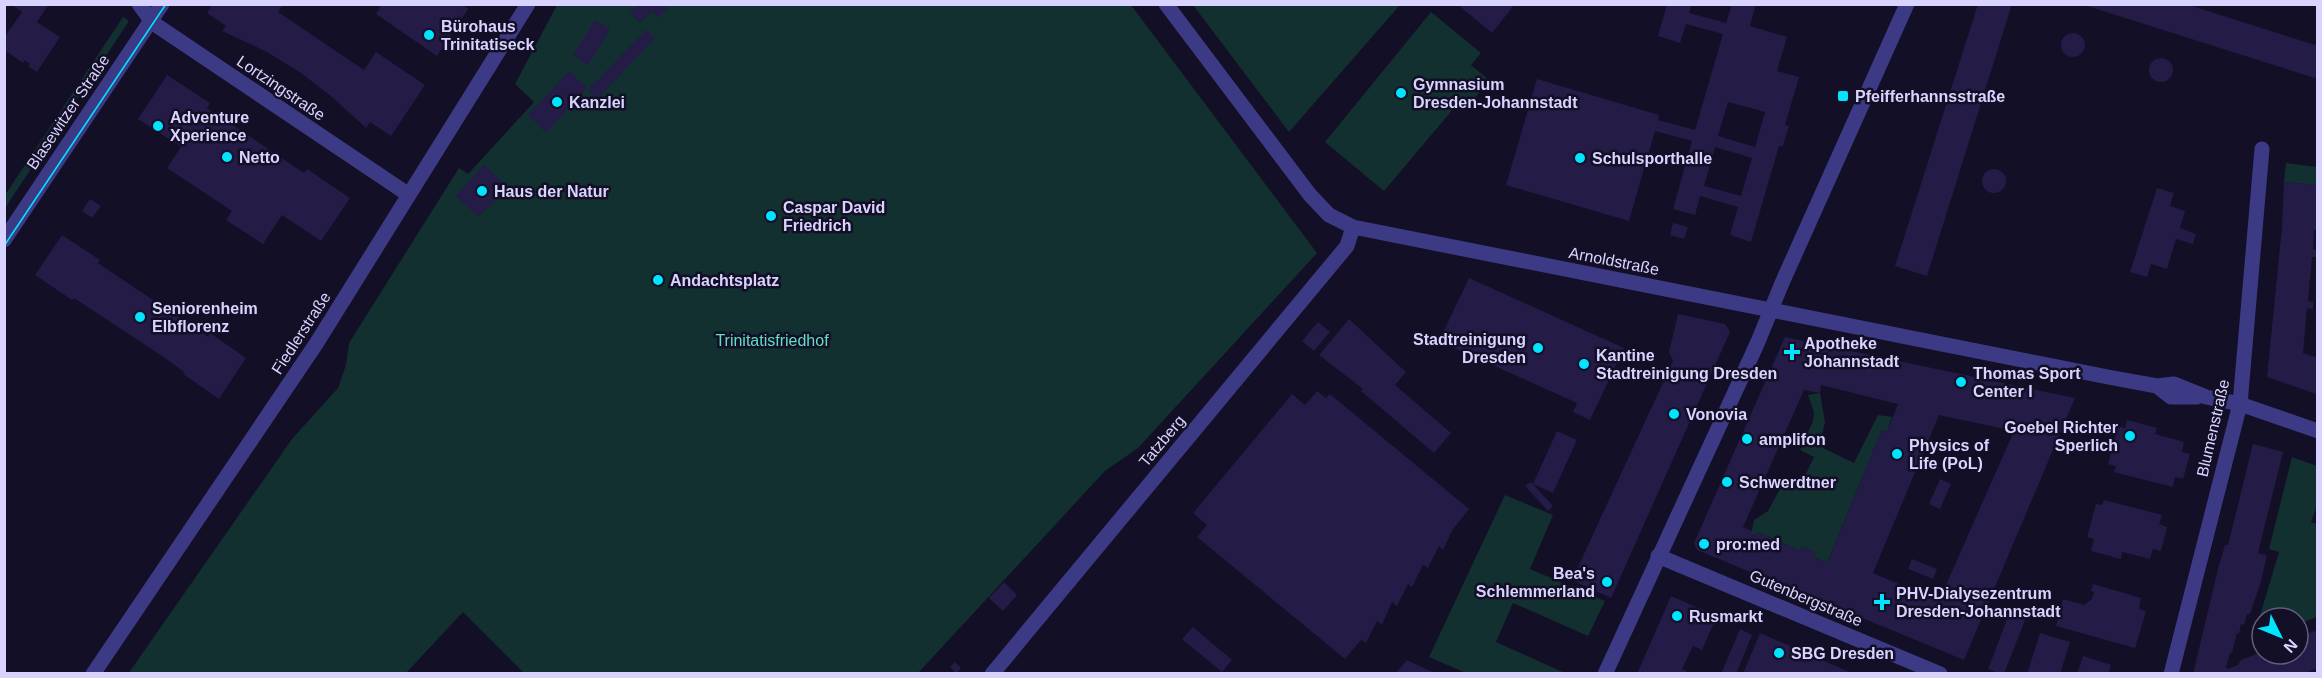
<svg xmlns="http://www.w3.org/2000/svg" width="2322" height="678" font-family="Arial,sans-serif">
  <rect width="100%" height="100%" fill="#130f26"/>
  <path fill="#12302f" d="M557,5H1131L1317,253L1138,448L1105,471L918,673H524L463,612L406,673L128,674L292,439L338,388L346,365L349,343L459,168L468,174L534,102L515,84Z
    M1193,5H1400L1289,132Z
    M1431,12L1481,53L1471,65L1489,80L1468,107L1460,101L1384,191L1325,142Z
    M123,17L129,21L5,208V195Z
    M2286,163L2317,167V185L2284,182Z
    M1820,393L1825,422L1819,446L1854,463L1878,415L1892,417L1887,432L1882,430L1827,563L1813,557L1815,552L1802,546L1800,551L1758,532L1756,536L1751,534L1754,520L1768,511L1780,489L1772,485L1776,477L1799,488L1814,457L1800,450L1813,421L1814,412L1808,395Z
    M2292,457L2317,466V505L2311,522L2317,524V617L2298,624V618H2262V638L2252,642L2279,552L2269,549Z
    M1505,495L1553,515L1530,569L1605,601L1588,636L1513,603L1496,642L1565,673H1466L1429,657Z"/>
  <path fill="#241b47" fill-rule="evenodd" d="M11,4H49L37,22L60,37L37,72L28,66L30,64L25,60L23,63L6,51L4,38L22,12Z
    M212,4H283L278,12L364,70L376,52L425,85L391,136L370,122L366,128L332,97L301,73L267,52L222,31L226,26L207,13Z
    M382,4H462L468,9L437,56L376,14Z
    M639,4H671L658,18L652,11L640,23L630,13Z
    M1457,4H1515L1492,33Z
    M1667,4H1692L1689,13L1726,23L1732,4H1756L1750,26L1787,37L1777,71L1799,77L1785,125L1789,126L1783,146H1779L1751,242L1730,235L1738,207L1700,196L1695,215L1673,209L1692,141L1655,131L1629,221L1506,185L1537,79L1659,115L1658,120L1695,130L1723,34L1686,24L1680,43L1658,36ZM1728,102L1765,112L1755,147L1718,136ZM1715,147L1752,158L1741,196L1704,186Z
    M1978,4H2012L1927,276L1895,266Z
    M2186,4L2318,46V79L2084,5Z
    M595,20L610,29L588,65L573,55Z
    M646,30L655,38L597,99L588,90Z
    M2061 45a12 12 0 1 1 24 0a12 12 0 1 1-24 0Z
    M2149 70a12 12 0 1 1 24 0a12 12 0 1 1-24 0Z
    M569,71L587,88L546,133L528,115Z
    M167,75L210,103L207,108L304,173L307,169L350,198L321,241L282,215L263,244L226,220L232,211L167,168L181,147L138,119Z
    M484,165L507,186L479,217L456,196Z
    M1982 181a12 12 0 1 1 24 0a12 12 0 1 1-24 0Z
    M2284,182L2318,185V230H2314L2313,249L2318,250L2317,257H2312L2308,301L2313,302V309L2307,308L2303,353L2318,358V397L2316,394L2267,377L2282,227Z
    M2157,188L2174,193L2170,206L2185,211L2180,228L2196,234L2193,244L2176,239L2167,269L2151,264L2147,277L2130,272Z
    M90,199L101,206L92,218L82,211Z
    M1673,223L1688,227L1684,239L1670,235Z
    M62,235L100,260L98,263L208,337L210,333L246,358L219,399L183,374L184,372L165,358L74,298L72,300L35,275Z
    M1469,278L1624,348L1590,420L1573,412L1577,403L1439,341Z
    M1678,314L1725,324L1730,332L1611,598L1572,580L1673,361L1669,352Z
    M1349,319L1406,372L1395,385L1451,433L1434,453L1361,391L1363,389L1319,355Z
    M1318,322L1330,332L1314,351L1302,341Z
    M1785,337L2075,398L1964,660L1697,550L1694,543ZM1821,385L1898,404L1887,432L1882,430L1827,563L1813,557L1816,552L1802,546L1800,551L1758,532L1756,536L1751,534L1752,531L1743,527L1804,390L1820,393ZM1939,415L2014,431L1939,601L1873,573Z
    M1317,391L1326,398L1330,394L1469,509L1453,529L1443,550L1439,546L1428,568L1423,565L1412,587L1408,584L1397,606L1392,602L1382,625L1377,621L1366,643L1361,640L1345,659L1197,537L1207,525L1193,513L1292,394L1305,405Z
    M2127,420L2157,428L2155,434L2184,442L2182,452L2190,454L2183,479L2175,477L2173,487L2114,472L2116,466L2108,464L2118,426L2125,428Z
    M1557,431L1577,440L1553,493L1533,484Z
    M2253,444L2283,452L2258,553L2267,555L2260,585L2250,614H2247L2244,625L2241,624L2239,634L2237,633L2232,653H2230L2226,667L2228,669L2238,665L2241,660L2262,652V654H2298V640L2303,638L2302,635L2318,630V668L2302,674H2193L2219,565L2225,545H2228Z
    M1940,479L1951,484L1940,509L1929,504Z
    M1531,482L1553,506L1548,511L1525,486Z
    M2104,500L2162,515L2159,524L2167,527L2161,551L2153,549L2150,559L2122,552L2121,559L2091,551L2094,539L2087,537L2096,504L2102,505Z
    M1912,559L1937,569L1933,579L1908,569Z
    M1004,582L1017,595L1003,611L989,598Z
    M2093,584L2141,598L2139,609L2146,611L2135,648L2056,626L2063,599L2084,605L2092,599L2094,592L2091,591Z
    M1671,596L1717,616L1702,650L1693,646L1682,669L1691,674H1637Z
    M2009,614L2025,620L2004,674H2000L1988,669Z
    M1193,627L1232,660L1222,672L1182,639Z
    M1740,629L1752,635L1736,674H1721Z
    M1760,633L1854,674H1743Z
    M2040,633L2070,642L2060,674H2027Z
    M2083,656L2111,665L2108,674H2077Z
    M1407,660L1437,674H1395Z
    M955,662L961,668L956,673L950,667Z"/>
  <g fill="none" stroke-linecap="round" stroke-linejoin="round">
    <path stroke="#3d3a85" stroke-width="15" d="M139,4L153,23L409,195
      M1166,4L1310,195L1329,215L1353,227L2108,377L2157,386L2174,384L2206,397L2240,404L2318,431
      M2157,386L2171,397H2197
      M1658,556L1940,674
      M93,674L316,344L528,4
      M992,674L1347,246L1353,227
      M2171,674L2240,404L2262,149"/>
    <path stroke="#3d3a85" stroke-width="15" d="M4,240L162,4
      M1605,674L1757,344L1782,283L1907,4"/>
    <path stroke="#00e5ff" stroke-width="1.5" d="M4,246L166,4"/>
  </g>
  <g fill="#00e5ff" stroke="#130f26" stroke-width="2">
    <circle cx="429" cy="35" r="6"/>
    <circle cx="1401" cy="93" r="6"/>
    <rect x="1837" y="90" width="12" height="12" rx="3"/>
    <circle cx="557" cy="102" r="6"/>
    <circle cx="158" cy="126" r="6"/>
    <circle cx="227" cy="157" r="6"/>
    <circle cx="1580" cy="158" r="6"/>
    <circle cx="482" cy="191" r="6"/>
    <circle cx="771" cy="216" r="6"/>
    <circle cx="658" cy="280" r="6"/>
    <circle cx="140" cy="317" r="6"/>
    <circle cx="1538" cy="348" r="6"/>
    <path d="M1789 343h6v6h6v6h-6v6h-6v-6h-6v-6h6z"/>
    <circle cx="1584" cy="364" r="6"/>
    <circle cx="1961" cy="382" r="6"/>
    <circle cx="1674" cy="414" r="6"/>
    <circle cx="2130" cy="436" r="6"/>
    <circle cx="1747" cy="439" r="6"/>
    <circle cx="1897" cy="454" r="6"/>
    <circle cx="1727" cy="482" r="6"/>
    <circle cx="1704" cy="544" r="6"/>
    <circle cx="1607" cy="582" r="6"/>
    <path d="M1879 593h6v6h6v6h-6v6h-6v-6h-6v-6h6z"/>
    <circle cx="1677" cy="616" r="6"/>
    <circle cx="1779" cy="653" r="6"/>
  </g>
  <g text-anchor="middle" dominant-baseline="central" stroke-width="5" stroke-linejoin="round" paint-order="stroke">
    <g font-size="16" font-weight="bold" fill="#d9d4ff" stroke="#130f26" text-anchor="start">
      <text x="441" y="26">Bürohaus<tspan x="441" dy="18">Trinitatiseck</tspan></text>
      <text x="1413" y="84">Gymnasium<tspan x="1413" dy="18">Dresden-Johannstadt</tspan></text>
      <text x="1855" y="96">Pfeifferhannsstraße</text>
      <text x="569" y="102">Kanzlei</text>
      <text x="170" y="117">Adventure<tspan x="170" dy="18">Xperience</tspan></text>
      <text x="239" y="157">Netto</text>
      <text x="1592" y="158">Schulsporthalle</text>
      <text x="494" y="191">Haus der Natur</text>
      <text x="783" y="207">Caspar David<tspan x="783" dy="18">Friedrich</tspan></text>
      <text x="670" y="280">Andachtsplatz</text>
      <text x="152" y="308">Seniorenheim<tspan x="152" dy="18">Elbflorenz</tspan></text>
      <text x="1526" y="339" text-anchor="end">Stadtreinigung<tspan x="1526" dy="18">Dresden</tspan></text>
      <text x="1804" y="343">Apotheke<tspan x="1804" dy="18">Johannstadt</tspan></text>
      <text x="1596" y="355">Kantine<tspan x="1596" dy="18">Stadtreinigung Dresden</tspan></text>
      <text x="1973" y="373">Thomas Sport<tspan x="1973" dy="18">Center I</tspan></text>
      <text x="1686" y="414">Vonovia</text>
      <text x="2118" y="427" text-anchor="end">Goebel Richter<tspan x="2118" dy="18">Sperlich</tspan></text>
      <text x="1759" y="439">amplifon</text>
      <text x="1909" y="445">Physics of<tspan x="1909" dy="18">Life (PoL)</tspan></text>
      <text x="1739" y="482">Schwerdtner</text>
      <text x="1716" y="544">pro:med</text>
      <text x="1595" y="573" text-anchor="end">Bea's<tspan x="1595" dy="18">Schlemmerland</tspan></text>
      <text x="1896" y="593">PHV-Dialysezentrum<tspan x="1896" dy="18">Dresden-Johannstadt</tspan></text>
      <text x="1689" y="616">Rusmarkt</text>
      <text x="1791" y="653">SBG Dresden</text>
    </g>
    <g font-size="16" fill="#d9d4ff" stroke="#130f26">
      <text transform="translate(281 88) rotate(34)">Lortzingstraße</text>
      <text transform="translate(68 112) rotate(-56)">Blasewitzer Straße</text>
      <text transform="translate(1614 261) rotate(11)">Arnoldstraße</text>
      <text transform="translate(301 333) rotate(-57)">Fiedlerstraße</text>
      <text transform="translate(2213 428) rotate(-77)">Blumenstraße</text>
      <text transform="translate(1162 441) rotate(-50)">Tatzberg</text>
      <text transform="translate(1806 598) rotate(23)">Gutenbergstraße</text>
    </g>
    <g font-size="16" fill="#5fe0c0" stroke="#130f26">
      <text x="772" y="340">Trinitatisfriedhof</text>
    </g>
  </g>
  <rect width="2322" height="678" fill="none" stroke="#d9d4ff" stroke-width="12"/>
  <g transform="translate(2280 636) rotate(133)"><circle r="28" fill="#130f26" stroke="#625e7d" stroke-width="1.5"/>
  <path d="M0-4.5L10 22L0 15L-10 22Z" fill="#00e5ff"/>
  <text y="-9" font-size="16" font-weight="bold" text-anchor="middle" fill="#d9d4ff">N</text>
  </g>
</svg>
